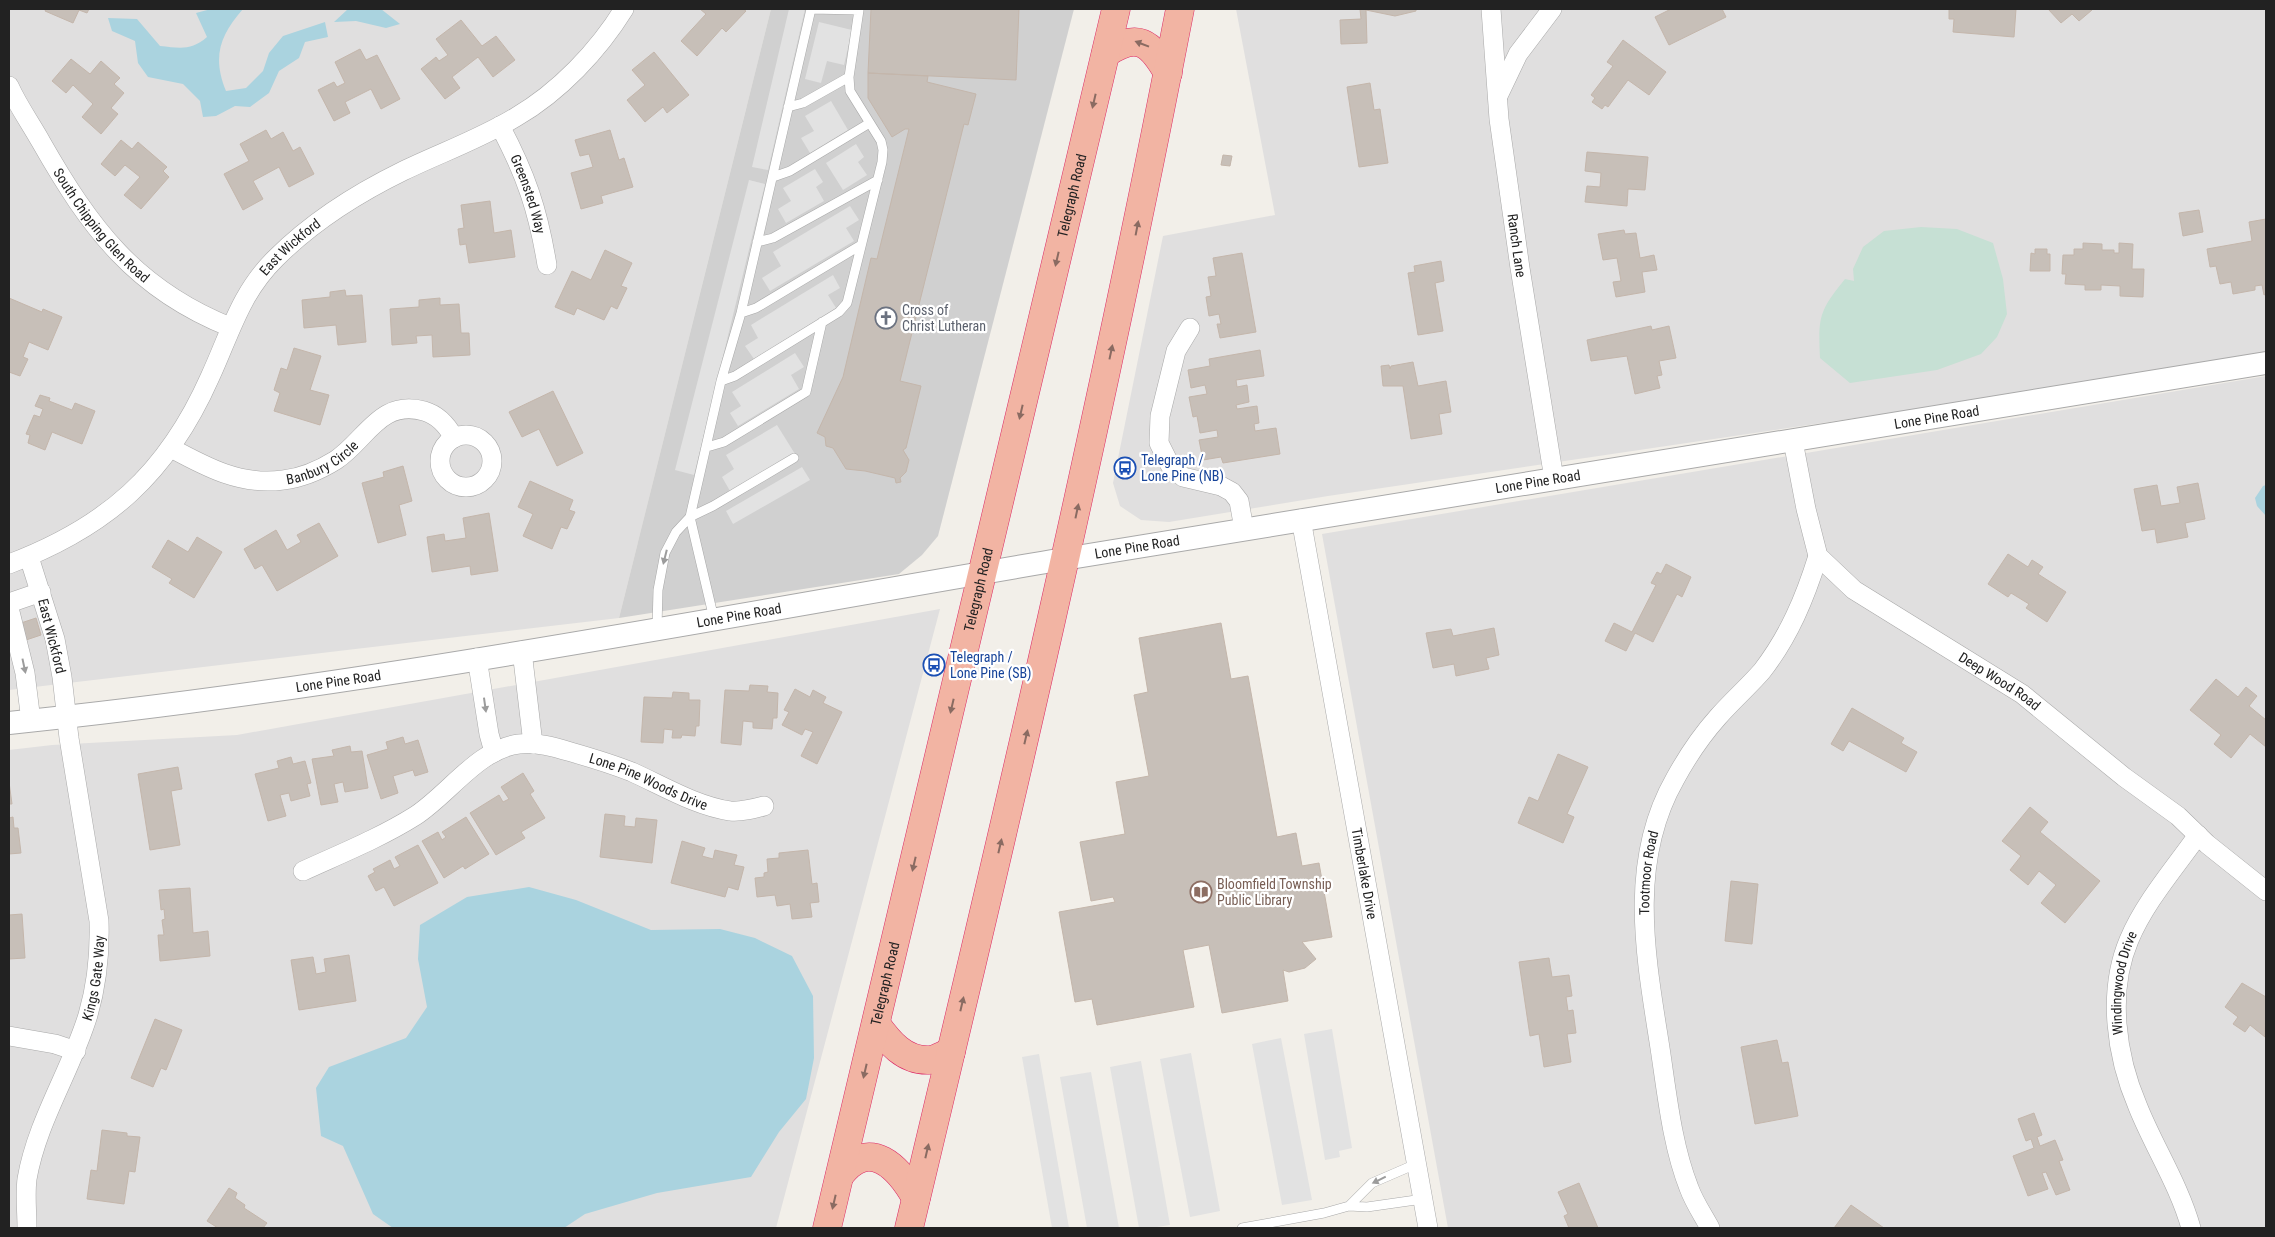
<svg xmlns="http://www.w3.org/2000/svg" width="2275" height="1237" font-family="'Roboto Condensed',sans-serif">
  <rect width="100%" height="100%" fill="#f2efe9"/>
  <path fill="#e0dfdf" d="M9,9H771L619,618L9,690Z
    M1236,9H2266V353L2066,387L1328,496L1169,522L1141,520L1120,506L1113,483L1163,236L1275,215Z
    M2266,376V1228H1448L1322,534Z
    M940,609L776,1228H9V750L52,745L237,735Z"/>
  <path fill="#d0d0d0" d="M771,9H1074L938,536L922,555L899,574L619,618Z"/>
  <path fill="#c6e0d4" d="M1921,227L1957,229L1993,243L2003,279L2007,314L1997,337L1981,354L1937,370L1850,383L1820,358C1818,317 1819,311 1845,279L1854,281L1853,269L1863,247L1884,231Z"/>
  <path fill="#e2e2e2" d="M789,9H805L768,170L752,167Z
    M819,22L852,30L844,65L827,61L821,83L805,79Z
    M831,101L848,130L810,153L801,138L814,131L805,116Z
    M856,144L864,157L858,162L867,175L843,190L826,163Z
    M815,169L823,182L816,187L824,201L786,223L778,209L791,201L783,188Z
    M749,180L765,184L694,475L675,470Z
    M850,206L859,220L846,228L854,241L770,291L762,278L781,266L773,252Z
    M833,275L840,288L828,295L836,308L754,359L745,346L758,338L751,325Z
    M795,353L804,367L791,375L799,389L738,426L730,413L741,406L732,392Z
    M777,425L795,454L730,491L722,477L734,469L726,455Z
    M802,467L810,480L733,524L726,511Z
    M1332,1029L1352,1148L1339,1151L1340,1157L1325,1160L1304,1034Z
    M1281,1038L1312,1200L1282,1205L1252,1044Z
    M1191,1053L1220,1211L1190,1217L1160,1059Z
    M1039,1054L1069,1228H1052L1022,1057Z
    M1141,1061L1170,1225L1150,1228H1139L1110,1067Z
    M1091,1072L1119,1228H1087L1060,1077Z"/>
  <path fill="#aad3df" d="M211,9H243C220,35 212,57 226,91L246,88L263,71L269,53L283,36L325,22L328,37L305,42L299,58L279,71L269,93L250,107L235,106L216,116L203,117L200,101L183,84L148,77L138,63L135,41L112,31L108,18L137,19L160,46C180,48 191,51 207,37L196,13Z
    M348,9H381L400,24L386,28L356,21L334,22Z
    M2266,485V516L2257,506L2255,498L2263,486Z
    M529,887L576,900L651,930L720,929L755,938L792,956L813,996L814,1058L806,1099L779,1132L751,1177L657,1193L585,1214L564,1228H393L373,1214L343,1146L321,1136L316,1088L329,1067L406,1038L427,1007L418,959L420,925L467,897Z"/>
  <path fill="#c7bfb8" stroke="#c4b6ab" d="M46,9H89L87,13L79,10L73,23L45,11Z
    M700,9H743L746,11L726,32L722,28L697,56L681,41L706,14Z
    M871,9H1019L1016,80L868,73Z
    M1360,9H1416V11L1395,16L1366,10L1367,43L1341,44L1340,20L1361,19Z
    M1671,9H1722L1726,17L1669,45L1655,17Z
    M1949,9H2016L2014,37L1953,32L1954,19H1949Z
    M2048,9H2091L2092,10L2079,21L2072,14L2061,23Z
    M461,20L482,46L496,36L515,60L493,77L478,57L452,77L460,88L445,99L421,69L436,57L439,61L448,55L436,39Z
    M1623,40L1666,72L1649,95L1628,80L1608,107L1605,105L1602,109L1592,102L1595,98L1591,95L1613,66L1607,62Z
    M360,49L366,60L377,55L400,99L381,109L371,89L345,102L350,113L334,121L318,90L334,82L337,87L345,83L335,62Z
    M654,52L689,95L667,113L663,107L645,122L627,100L645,85L632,70Z
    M71,59L90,74L101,61L120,78L114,84L124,93L111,108L118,114L101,134L82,117L93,104L73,85L66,93L52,81Z
    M868,73L928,76L927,82L976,94L968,125L964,124L900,381L921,386L906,448L903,450L909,460L906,472L900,478L901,482L896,483L895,478L865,471L846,469L833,448L826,446L825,437L817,433L843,377L871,258L877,259L909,129H905L892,137L868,98Z
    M1370,83L1374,110L1380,109L1388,163L1359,167L1347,87Z
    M266,130L271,139L283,132L293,151L300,147L314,174L289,187L279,167L253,181L263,199L243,210L224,174L249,161L240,144Z
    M610,130L619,160L624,158L633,187L601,196L603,203L581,209L571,173L593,167L589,154L580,156L575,140Z
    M121,140L132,149L138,142L167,167L163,171L169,177L141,209L124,195L140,177L125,165L115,176L101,164Z
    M1587,152L1648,157L1645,190L1628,189L1627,206L1585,202L1587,186L1600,187L1601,173L1585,171Z
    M1223,155L1232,156L1230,166L1221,165Z
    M490,201L494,233L511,230L515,257L469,263L466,244L460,245L458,229L464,228L461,205Z
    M2199,210L2203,232L2183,236L2179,213Z
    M2266,219V294L2264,295L2262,285L2255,286V290L2233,294L2231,282L2220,284L2216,266L2210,267L2207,249L2252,241L2249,222Z
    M1624,230L1625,234L1636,233L1640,258L1654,255L1657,270L1642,272L1645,292L1616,297L1613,282L1621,281L1617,258L1603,260L1598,234Z
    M2083,243L2102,244V250H2114V253H2119V243L2133,244L2132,269H2144L2143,297L2120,296V286L2101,285V290H2085V285L2065,284L2066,274H2062L2063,255H2074V249H2083Z
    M2035,249H2047V254H2050V271H2030L2031,253L2035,254Z
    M605,250L632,263L621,286L627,288L617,309L611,306L604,320L577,308L574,315L555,307L572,271L591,280Z
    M1242,253L1256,332L1220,338L1217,324H1221L1219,314L1209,316L1206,297L1211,296L1208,277L1216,276L1213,258Z
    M1441,261L1444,281L1435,283L1443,331L1418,335L1408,273L1415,272L1414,266Z
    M345,290L346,296L362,295L366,342L338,345L336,325L304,328L302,300L330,297V292Z
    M9,298L42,312L43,309L62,317L48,350L29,342L23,357L28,359L20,376L9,372Z
    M440,298V305L459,304L461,333H469L470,355L433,357L432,335L416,336L417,343L392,345L390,309L419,307V300Z
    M1651,326L1652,330L1669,326L1676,358L1659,361L1662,375L1657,376L1660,388L1635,394L1627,356L1591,361L1587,340Z
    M294,348L321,356L310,390L329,395L320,425L274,411L280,393L274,390L281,368L287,370Z
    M1260,350L1264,376L1236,380L1237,387L1247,385L1249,402L1236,405L1237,409L1257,406L1259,423L1254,424L1255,431L1276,428L1280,454L1223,463L1221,457L1203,460L1199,440L1218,437L1217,430L1200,433L1197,416L1193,417L1189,397L1207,394L1205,385L1191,388L1188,370L1210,366L1209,359Z
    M1413,362L1418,386L1446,381L1451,412L1439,414L1442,434L1411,439L1403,386H1383L1381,366L1389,365L1390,369L1391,366Z
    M553,391L583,453L557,466L539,429L522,437L509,412Z
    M40,395L50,398L49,401L72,410L75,403L95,411L82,444L52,432L45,450L28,443L30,435L26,434L34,415L40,417L43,409L35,406Z
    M403,466L412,501L399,505L406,535L378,543L362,483L384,477L383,472Z
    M530,481L573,500L569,510L575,512L567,529L561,527L552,549L523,536L533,514L518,507Z
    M2198,483L2205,519L2185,523L2188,537L2157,543L2155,529L2142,531L2134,489L2157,485L2161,506L2180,503L2177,487Z
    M489,513L498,571L471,575L470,566L432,572L427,537L444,534L445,541L466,538L463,518Z
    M319,523L338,556L277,591L262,565L255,569L244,549L276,530L287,550L301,542L297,535Z
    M197,537L222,552L194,598L169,583L172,579L152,567L168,540L188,552Z
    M2008,554L2028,567L2032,560L2043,567L2038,574L2066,592L2047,622L2026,608L2029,604L2011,593L2008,597L1988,584Z
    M1666,564L1691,577L1682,597L1677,594L1653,642L1635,633L1626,651L1605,641L1614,623L1632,632L1656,585L1651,583L1657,572L1661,574Z
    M36,618L41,635L26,640L21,623Z
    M1221,623L1231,679L1248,676L1277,837L1296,833L1302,866L1319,863L1332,937L1302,942L1316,959L1305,968L1289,972L1283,970L1288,1001L1222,1013L1209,945L1183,950L1194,1007L1097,1025L1092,999L1075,1002L1059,912L1115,902L1113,897L1091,901L1080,842L1125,834L1116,782L1149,776L1134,695L1148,692L1139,638Z
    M1494,628L1499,655L1486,658L1489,669L1456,676L1454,664L1433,668L1426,633L1451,629L1453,636Z
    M2216,679L2238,697L2246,687L2257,696L2249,706L2266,720V747L2250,734L2231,758L2214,744L2221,735L2190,710Z
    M750,685L768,686L767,692L778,693L777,718H773L772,729L753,728V722L743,721L741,745L721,743L725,690L749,691Z
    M795,689L810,697L813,690L826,697L823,703L842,712L817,764L801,756L813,732L805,729L802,735L782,725L789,712L784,710Z
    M673,692L689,693V700H700L699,726H696L695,736L682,735L681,738H672L673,730L664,729L663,743L641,742L644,697L672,698Z
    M1852,708L1904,738L1901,743L1917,752L1906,772L1849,741L1843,751L1831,744Z
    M403,737L405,744L418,740L428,772L415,776L413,770L393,776L398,793L381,799L367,755L388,749L386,742Z
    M350,746L351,752L362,751L368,788L345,792L343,782L334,784L338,802L321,805L312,759L334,756L332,750Z
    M1558,754L1588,767L1567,814L1574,817L1563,843L1518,823L1529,797L1538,801Z
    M291,757L293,764L305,761L311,783L307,784L310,796L291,801L289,793L280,795L286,816L268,821L255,774L279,768L277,761Z
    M178,767L182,789L171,791L180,845L150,850L138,774Z
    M523,773L534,791L530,794L545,818L521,832L525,838L496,855L470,813L499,795L503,802L509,799L501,787Z
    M9,782L12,804H9Z
    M2030,807L2048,822L2040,832L2100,881L2065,923L2041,903L2056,885L2039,871L2028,885L2010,870L2021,856L2002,841Z
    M605,814L625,816L624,826L635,827L636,818L657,820L652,863L600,857Z
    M13,817L14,828H18L21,853L9,854V818Z
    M466,817L489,854L465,869L463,866L444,878L422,841L438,832L442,840L446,837L442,832Z
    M682,841L705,848L702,856L713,859L715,850L737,855L734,865L744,867L738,890L728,887L725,897L671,883Z
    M418,845L438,883L394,906L384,887L376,891L368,876L375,872L373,869L390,860L394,869L400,866L395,857Z
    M808,850L812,884L817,883L819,902L810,903L812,917L792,919L790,904L777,906L775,895L757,897L755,878L764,877V873L768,872L767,859L779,858V853Z
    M1731,881L1758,884L1752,944L1725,941Z
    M190,888L193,933L208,931L210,956L160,961L158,935H164L162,920L165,919L164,909L161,910L159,890Z
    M22,914L25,958L9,959V915Z
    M349,955L356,1001L299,1010L291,960L313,957L316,974L326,972L324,959Z
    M1549,958L1552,977L1569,975L1572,996L1566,997L1568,1011L1573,1010L1576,1033L1567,1034L1571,1062L1544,1067L1539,1034L1530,1036L1519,962Z
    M2242,983L2266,997L2265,1037L2250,1025L2245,1032L2233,1024L2238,1017L2225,1007Z
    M155,1019L182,1030L166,1070L161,1068L153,1087L131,1078Z
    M1777,1040L1782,1063L1788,1062L1798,1116L1755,1124L1741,1047Z
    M2034,1113L2042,1135L2037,1137L2040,1146L2055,1140L2063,1160L2059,1161L2070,1190L2056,1195L2046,1172L2042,1173L2048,1189L2028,1196L2013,1156L2034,1148L2031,1139L2026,1141L2018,1119Z
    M102,1130L127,1133V1136L140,1137L135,1172L129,1171L124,1204L87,1199L91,1170L97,1171Z
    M1579,1183L1598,1228H1569L1564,1216L1568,1214L1558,1192Z
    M229,1188L237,1193L235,1198L245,1205L244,1208L267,1223L263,1228H218L207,1221Z
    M1851,1205L1884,1228H1834Z"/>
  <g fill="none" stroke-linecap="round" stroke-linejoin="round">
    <g stroke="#a9a9a9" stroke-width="10">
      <path id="service" d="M788,107L803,103L849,77
        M773,177L790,171L868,124
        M757,242L773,238L878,180
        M741,313L756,308L861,245
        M707,447L724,442L806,392L822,322
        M714,619L690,517L721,381L741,313L811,9L859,10L849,77L850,91L881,141L883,150L882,162L847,303L839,312L735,376L721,381
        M657,628L658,590L665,553L676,532L690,517L713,506L794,458
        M1349,1206L1372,1183L1416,1164
        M1242,1228L1324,1213L1349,1206L1367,1207L1423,1199"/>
    </g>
    <g stroke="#a9a9a9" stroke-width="20">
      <g id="minor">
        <path id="s1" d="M1491,9L1499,119L1520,268L1554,479"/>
        <path id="s2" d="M9,86C18,106 31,124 41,142C90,228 135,289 230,327"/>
        <path d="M1498,96L1518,54L1552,9"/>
        <path id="s3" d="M500,126C526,175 538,210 547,265"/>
        <path d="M1190,328L1176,351L1160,416L1159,443L1170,465L1183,477L1221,486L1232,492L1239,501L1244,529"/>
        <circle cx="466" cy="461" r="26"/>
        <path id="s4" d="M1793,441L1806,509L1818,556L1854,590L2022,694L2124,777L2178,816L2207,844L2266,891"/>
        <path id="s5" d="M171,448C206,467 241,486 283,480C301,478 320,470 336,460C367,439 380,399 424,411C438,415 447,425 454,438"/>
        <path id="s6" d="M1301,519L1428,1228"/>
        <path id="s7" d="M9,564C107,527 167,474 210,377C230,334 240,293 276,258C312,222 358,193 403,171C440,153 480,139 516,117C559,92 598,51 624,9"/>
        <path d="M9,603L41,592"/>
        <path d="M9,608L25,673L31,721"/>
        <path d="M522,651L533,744"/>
        <path d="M477,658L489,734L494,752"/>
        <path id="s8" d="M303,871C340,854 380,838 415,816C449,794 478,749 519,744C537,742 554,747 571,752C592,758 612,764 632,772C663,786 696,806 730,811C742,812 753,809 764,806"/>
        <path d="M9,1036L55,1044L76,1051"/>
        <path id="s9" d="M27,1228C27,1212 25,1195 27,1179C37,1121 71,1071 88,1015C97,984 100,953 99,921L69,738L62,677L55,639L29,557"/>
        <path id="s10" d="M1710,1228C1703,1215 1694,1202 1689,1188C1672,1145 1667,1094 1660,1048C1646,958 1627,863 1675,779C1687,757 1701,736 1718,717C1732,701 1748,687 1762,671C1789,636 1805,598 1818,556"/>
        <path id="s11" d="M2191,1228C2179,1185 2154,1147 2138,1107C2116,1056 2107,992 2129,940C2145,902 2174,869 2198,835"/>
      </g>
    </g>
    <g stroke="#a9a9a9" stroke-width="24">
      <g id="tertiary">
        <path id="s12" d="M9,723C363,687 713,618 1064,559C1465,492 1866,430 2266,363"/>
      </g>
    </g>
    <g stroke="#dc2a67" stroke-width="29">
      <g id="trunk">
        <path d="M1106,53C1138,32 1150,42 1168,73"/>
        <path d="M876,1024C889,1042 904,1061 929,1060C936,1060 944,1054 951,1052"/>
        <path d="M840,1175C870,1136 899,1168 916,1198"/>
        <path id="s13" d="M827,1228L1116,9"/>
        <path d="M909,1228C1006,823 1101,418 1180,9"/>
      </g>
    </g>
    <use href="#service" stroke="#fff" stroke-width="9"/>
    <use href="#minor" stroke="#fff" stroke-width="19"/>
    <use href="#tertiary" stroke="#fff" stroke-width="22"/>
    <use href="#trunk" stroke="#f2b4a3" stroke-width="28"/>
  </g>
  <defs><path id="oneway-solid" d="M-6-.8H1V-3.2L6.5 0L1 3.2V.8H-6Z" transform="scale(1.25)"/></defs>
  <g fill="#8a6b62">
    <use href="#oneway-solid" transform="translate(1142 44) rotate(-159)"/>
    <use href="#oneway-solid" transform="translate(1094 101) rotate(103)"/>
    <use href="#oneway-solid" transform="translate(1137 228) rotate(-79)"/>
    <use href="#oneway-solid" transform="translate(1057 259) rotate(103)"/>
    <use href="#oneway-solid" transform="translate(1111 352) rotate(-78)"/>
    <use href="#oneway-solid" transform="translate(1021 412) rotate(103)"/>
    <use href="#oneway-solid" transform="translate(1077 511) rotate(-78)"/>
    <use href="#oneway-solid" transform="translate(952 706) rotate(103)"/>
    <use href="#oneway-solid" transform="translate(1026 737) rotate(-77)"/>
    <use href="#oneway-solid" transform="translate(1000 846) rotate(-77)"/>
    <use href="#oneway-solid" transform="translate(914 864) rotate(103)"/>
    <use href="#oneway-solid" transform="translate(962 1004) rotate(-77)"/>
    <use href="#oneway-solid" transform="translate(865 1071) rotate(103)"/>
    <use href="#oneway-solid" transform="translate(927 1151) rotate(-77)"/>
    <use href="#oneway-solid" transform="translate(834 1202) rotate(103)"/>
  </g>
  <g fill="#9c9c9c">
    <use href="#oneway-solid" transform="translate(665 557) rotate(104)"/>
    <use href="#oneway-solid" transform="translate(24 666) rotate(78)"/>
    <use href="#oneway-solid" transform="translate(485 705) rotate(82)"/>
    <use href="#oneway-solid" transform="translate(1379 1180) rotate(154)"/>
  </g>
  <defs>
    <g id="church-ring" transform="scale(1.125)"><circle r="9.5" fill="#fff" stroke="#6b7280" stroke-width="1.5"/><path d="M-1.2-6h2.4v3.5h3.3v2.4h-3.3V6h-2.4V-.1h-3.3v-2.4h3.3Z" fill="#6b7280"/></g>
    <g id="bus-ring" transform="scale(1.125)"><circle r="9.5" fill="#fff" stroke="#1a4fb4" stroke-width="1.5"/><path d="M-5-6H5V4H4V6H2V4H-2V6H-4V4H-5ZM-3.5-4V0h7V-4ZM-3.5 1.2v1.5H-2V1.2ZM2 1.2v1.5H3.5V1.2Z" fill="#1a4fb4"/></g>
    <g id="library-ring" transform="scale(1.125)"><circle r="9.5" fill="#fff" stroke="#8d6e63" stroke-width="1.5"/><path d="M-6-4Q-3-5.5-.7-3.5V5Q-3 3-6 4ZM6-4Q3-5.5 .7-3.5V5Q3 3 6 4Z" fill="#8d6e63"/></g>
  </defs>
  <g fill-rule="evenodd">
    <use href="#church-ring" x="886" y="318"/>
    <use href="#bus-ring" x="1125" y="468"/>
    <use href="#bus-ring" x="934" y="665"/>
    <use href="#library-ring" x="1201" y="892"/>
  </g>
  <g text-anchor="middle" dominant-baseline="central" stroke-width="4.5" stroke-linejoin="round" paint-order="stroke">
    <g font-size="14" fill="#222" stroke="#fff">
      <text stroke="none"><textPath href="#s3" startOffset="74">Greensted Way</textPath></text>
      <text stroke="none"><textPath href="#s13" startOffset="1061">Telegraph Road</textPath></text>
      <text stroke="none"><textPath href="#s2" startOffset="168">South Chipping Glen Road</textPath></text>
      <text stroke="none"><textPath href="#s1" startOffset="238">Ranch Lane</textPath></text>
      <text stroke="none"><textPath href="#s7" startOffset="438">East Wickford</textPath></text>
      <text stroke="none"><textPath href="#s12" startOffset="1952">Lone Pine Road</textPath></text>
      <text stroke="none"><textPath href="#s5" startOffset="162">Banbury Circle</textPath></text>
      <text stroke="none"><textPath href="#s12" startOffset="1548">Lone Pine Road</textPath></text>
      <text stroke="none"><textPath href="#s12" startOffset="1142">Lone Pine Road</textPath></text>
      <text stroke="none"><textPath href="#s13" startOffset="656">Telegraph Road</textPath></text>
      <text stroke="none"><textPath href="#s12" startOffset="738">Lone Pine Road</textPath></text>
      <text transform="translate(52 636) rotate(76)">East Wickford</text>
      <text stroke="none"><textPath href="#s12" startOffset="332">Lone Pine Road</textPath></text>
      <text stroke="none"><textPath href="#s4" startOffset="339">Deep Wood Road</textPath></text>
      <text stroke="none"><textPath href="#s8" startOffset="389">Lone Pine Woods Drive</textPath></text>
      <text stroke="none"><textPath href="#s10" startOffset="365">Tootmoor Road</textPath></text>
      <text stroke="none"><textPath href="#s6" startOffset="360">Timberlake Drive</textPath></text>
      <text stroke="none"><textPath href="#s9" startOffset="262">Kings Gate Way</textPath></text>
      <text stroke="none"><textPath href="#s13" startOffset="251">Telegraph Road</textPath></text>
      <text stroke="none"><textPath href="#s11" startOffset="260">Windingwood Drive</textPath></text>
    </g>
    <g font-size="14" fill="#5b616d" stroke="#fff" text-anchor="start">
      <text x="902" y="310">Cross of<tspan x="902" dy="16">Christ Lutheran</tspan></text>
    </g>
    <g font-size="14" fill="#164399" stroke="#fff" text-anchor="start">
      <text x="1141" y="460">Telegraph /<tspan x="1141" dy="16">Lone Pine (NB)</tspan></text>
      <text x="950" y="657">Telegraph /<tspan x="950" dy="16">Lone Pine (SB)</tspan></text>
    </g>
    <g font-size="14" fill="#785e54" stroke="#fff" text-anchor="start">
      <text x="1217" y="884">Bloomfield Township<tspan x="1217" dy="16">Public Library</tspan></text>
    </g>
  </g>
  <rect width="2275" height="1237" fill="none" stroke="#222222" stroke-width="20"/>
</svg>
